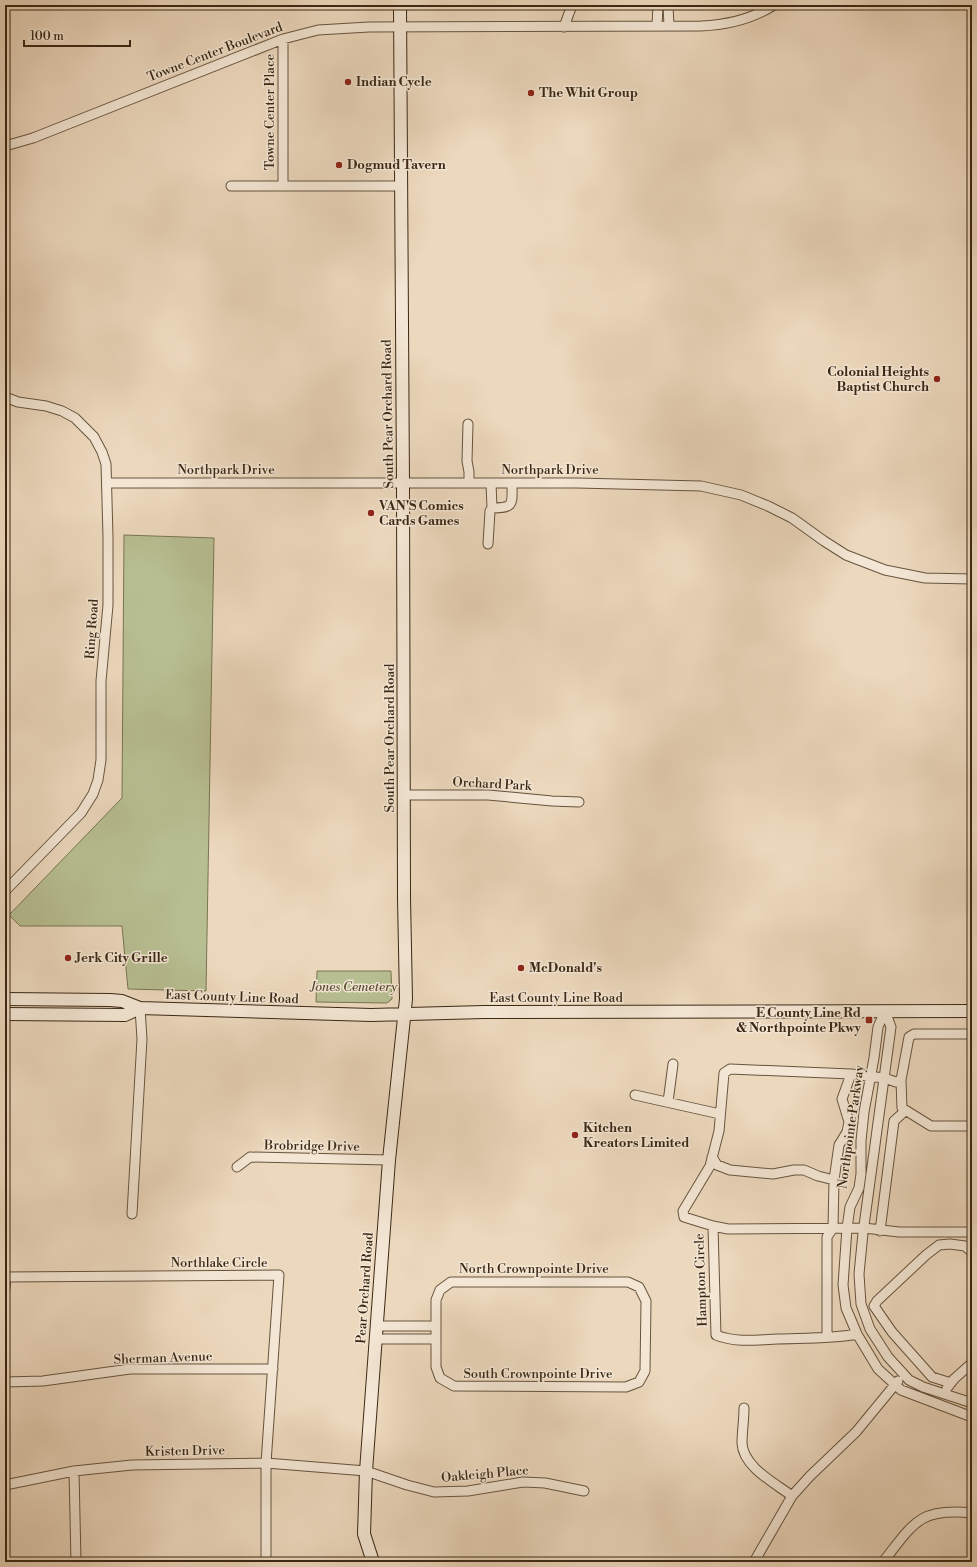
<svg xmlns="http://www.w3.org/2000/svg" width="977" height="1567" font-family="'Libre Bodoni',serif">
  <rect width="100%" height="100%" fill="#ecd8bd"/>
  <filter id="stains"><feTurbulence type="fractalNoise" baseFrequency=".005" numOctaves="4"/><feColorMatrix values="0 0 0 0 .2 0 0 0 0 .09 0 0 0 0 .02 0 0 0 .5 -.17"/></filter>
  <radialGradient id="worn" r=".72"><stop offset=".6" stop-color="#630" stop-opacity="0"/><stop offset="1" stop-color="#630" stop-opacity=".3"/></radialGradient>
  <path fill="#b7bf92" stroke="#797453" d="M124,535L214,538L206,991L128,989L122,926H20L9,915L122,798Z
    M317,971H391L392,999L387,1003L316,1002Z"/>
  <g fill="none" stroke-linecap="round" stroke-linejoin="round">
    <g stroke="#67543e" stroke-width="11">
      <path id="street" d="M668,5L669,26
        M657,26L658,5
        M564,27L572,5
        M5,146L33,138L283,39L318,30L369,27L701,26C727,25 752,19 774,5
        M231,186H401
        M283,186V39
        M5,397L18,402L46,406L62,411L75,418L94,437L102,452L106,464L108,537V605L101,681V760L98,780L93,794L81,813L5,891
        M468,424L467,461L469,472V483
        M107,483H577L701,486L741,495L768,506L792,518L824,541L846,555L885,570L925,578L972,579
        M492,508C515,508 512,504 512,483
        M488,544L490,511L492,508L491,483
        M404,795H488L552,801L579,802
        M885,1011L878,1027L874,1058L864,1112L861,1141V1174L859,1188L850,1207L847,1228L843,1285L846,1308L857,1334L878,1369L901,1390L972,1417
        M885,1011L891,1027L863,1233L859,1274L861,1304L870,1329L888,1357L909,1380L923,1387L972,1403
        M972,1034H914L909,1037L901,1080L902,1108L931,1126H972
        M635,1095L720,1114
        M668,1102L673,1064
        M712,1157L717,1165L730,1170L773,1174L794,1170H804L818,1176L834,1180
        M237,1167L250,1157L389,1160
        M132,1214L142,1039L140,1008
        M713,1226L728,1229L864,1228L899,1232H972
        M880,1231L894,1121L905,1111
        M451,1282H628L639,1287L646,1301L645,1371L639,1382L626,1387L454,1386L440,1378L436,1367V1300L440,1290Z
        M5,1288L6,1277L279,1275L266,1463V1562
        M377,1326H435
        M857,1334C831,1339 804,1338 777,1339C757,1340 735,1343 716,1335L713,1226L684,1217L683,1211L710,1166L719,1131L724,1073L730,1069L851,1074L884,1078L896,1082L901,1080
        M827,1337V1237L833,1228L834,1180L839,1145L847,1132L849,1122L842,1099L851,1074
        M376,1339H436
        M5,1382L43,1381L130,1369H273
        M951,1383L932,1377L892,1332L874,1306L877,1301L926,1255L939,1245L950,1244L965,1246L972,1252
        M947,1388L954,1379L972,1363
        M744,1408C744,1420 742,1432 742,1443C743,1467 775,1483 792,1496
        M74,1471L76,1562
        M5,1485L74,1471L132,1465L266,1463L366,1471L407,1485L434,1492L468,1491L523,1482L545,1483L584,1491
        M754,1562L792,1496L810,1476L856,1432L898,1381
        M883,1562C913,1524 919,1507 972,1513"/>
    </g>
    <g stroke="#3b2814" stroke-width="14">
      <path id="secondary" d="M5,999L110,1000L122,1001L140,1008L371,1015L484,1012L972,1011
        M5,1014L125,1015L140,1008
        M373,1562L364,1534L366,1471L389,1160L406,999L404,898L403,483L400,5"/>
    </g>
    <use href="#street" stroke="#f3e6d4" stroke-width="9"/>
    <use href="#secondary" stroke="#f3e6d4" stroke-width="12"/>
  </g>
  <g fill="#8f2418" stroke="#f3e6d4" stroke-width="1.5">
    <circle cx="348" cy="82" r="4"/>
    <circle cx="531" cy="93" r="4"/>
    <circle cx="339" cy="165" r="4"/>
    <circle cx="937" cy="379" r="4"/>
    <circle cx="371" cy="513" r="4"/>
    <circle cx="68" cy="958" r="4"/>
    <circle cx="521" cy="968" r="4"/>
    <rect x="865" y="1016" width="8" height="8" rx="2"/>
    <circle cx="575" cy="1135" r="4"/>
  </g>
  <g text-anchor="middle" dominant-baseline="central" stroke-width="3" stroke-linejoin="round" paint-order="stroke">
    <g font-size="13" fill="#3b2814" stroke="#f3e6d4">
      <text transform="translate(215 52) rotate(-21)">Towne Center Boulevard</text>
      <text transform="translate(270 112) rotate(-90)">Towne Center Place</text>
      <text transform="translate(388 414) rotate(-91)">South Pear Orchard Road</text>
      <text x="226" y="470">Northpark Drive</text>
      <text x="550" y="470">Northpark Drive</text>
      <text transform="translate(92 629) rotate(-86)">Ring Road</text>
      <text transform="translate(390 738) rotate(-90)">South Pear Orchard Road</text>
      <text transform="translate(492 784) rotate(3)">Orchard Park</text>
      <text transform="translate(232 997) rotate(2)">East County Line Road</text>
      <text x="556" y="998">East County Line Road</text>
      <text transform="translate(851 1127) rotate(-82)">Northpointe Parkway</text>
      <text transform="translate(312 1146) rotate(1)">Brobridge Drive</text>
      <text x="219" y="1263">Northlake Circle</text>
      <text x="534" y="1269">North Crownpointe Drive</text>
      <text transform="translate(701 1280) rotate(-92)">Hampton Circle</text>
      <text transform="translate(365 1288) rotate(-86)">Pear Orchard Road</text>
      <text transform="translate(163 1358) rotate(-2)">Sherman Avenue</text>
      <text x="538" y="1374">South Crownpointe Drive</text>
      <text transform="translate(185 1451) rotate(-1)">Kristen Drive</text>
      <text transform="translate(485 1474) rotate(-5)">Oakleigh Place</text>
    </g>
    <g font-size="13" font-weight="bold" fill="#3b2814" stroke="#f3e6d4" text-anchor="start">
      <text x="356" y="82">Indian Cycle</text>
      <text x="539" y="93">The Whit Group</text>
      <text x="347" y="165">Dogmud Tavern</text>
      <text x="929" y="372" text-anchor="end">Colonial Heights<tspan x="929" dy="15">Baptist Church</tspan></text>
      <text x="379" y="506">VAN'S Comics<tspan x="379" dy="15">Cards Games</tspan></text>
      <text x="76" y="958">Jerk City Grille</text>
      <text x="529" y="968">McDonald's</text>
      <text x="861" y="1013" text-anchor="end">E County Line Rd<tspan x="861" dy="15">&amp; Northpointe Pkwy</tspan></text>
      <text x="583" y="1128">Kitchen<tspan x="583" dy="15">Kreators Limited</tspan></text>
    </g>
    <g font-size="13" font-style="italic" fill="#5a4e34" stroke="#f3e6d4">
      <text x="354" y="987">Jones Cemetery</text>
    </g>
  </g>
  <rect width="977" height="1567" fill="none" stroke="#ecd8bd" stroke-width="20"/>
  <rect x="6" y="6" width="965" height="1555" fill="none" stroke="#3b2814" stroke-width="2"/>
  <rect x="10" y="10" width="957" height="1547" fill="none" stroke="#3b2814"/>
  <path d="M24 40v6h106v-6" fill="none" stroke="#3b2814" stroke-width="2"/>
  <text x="30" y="40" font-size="12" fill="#3b2814" stroke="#f3e6d4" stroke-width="3" paint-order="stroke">100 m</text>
  <rect width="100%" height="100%" filter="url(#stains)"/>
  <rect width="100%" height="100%" fill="url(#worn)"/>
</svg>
